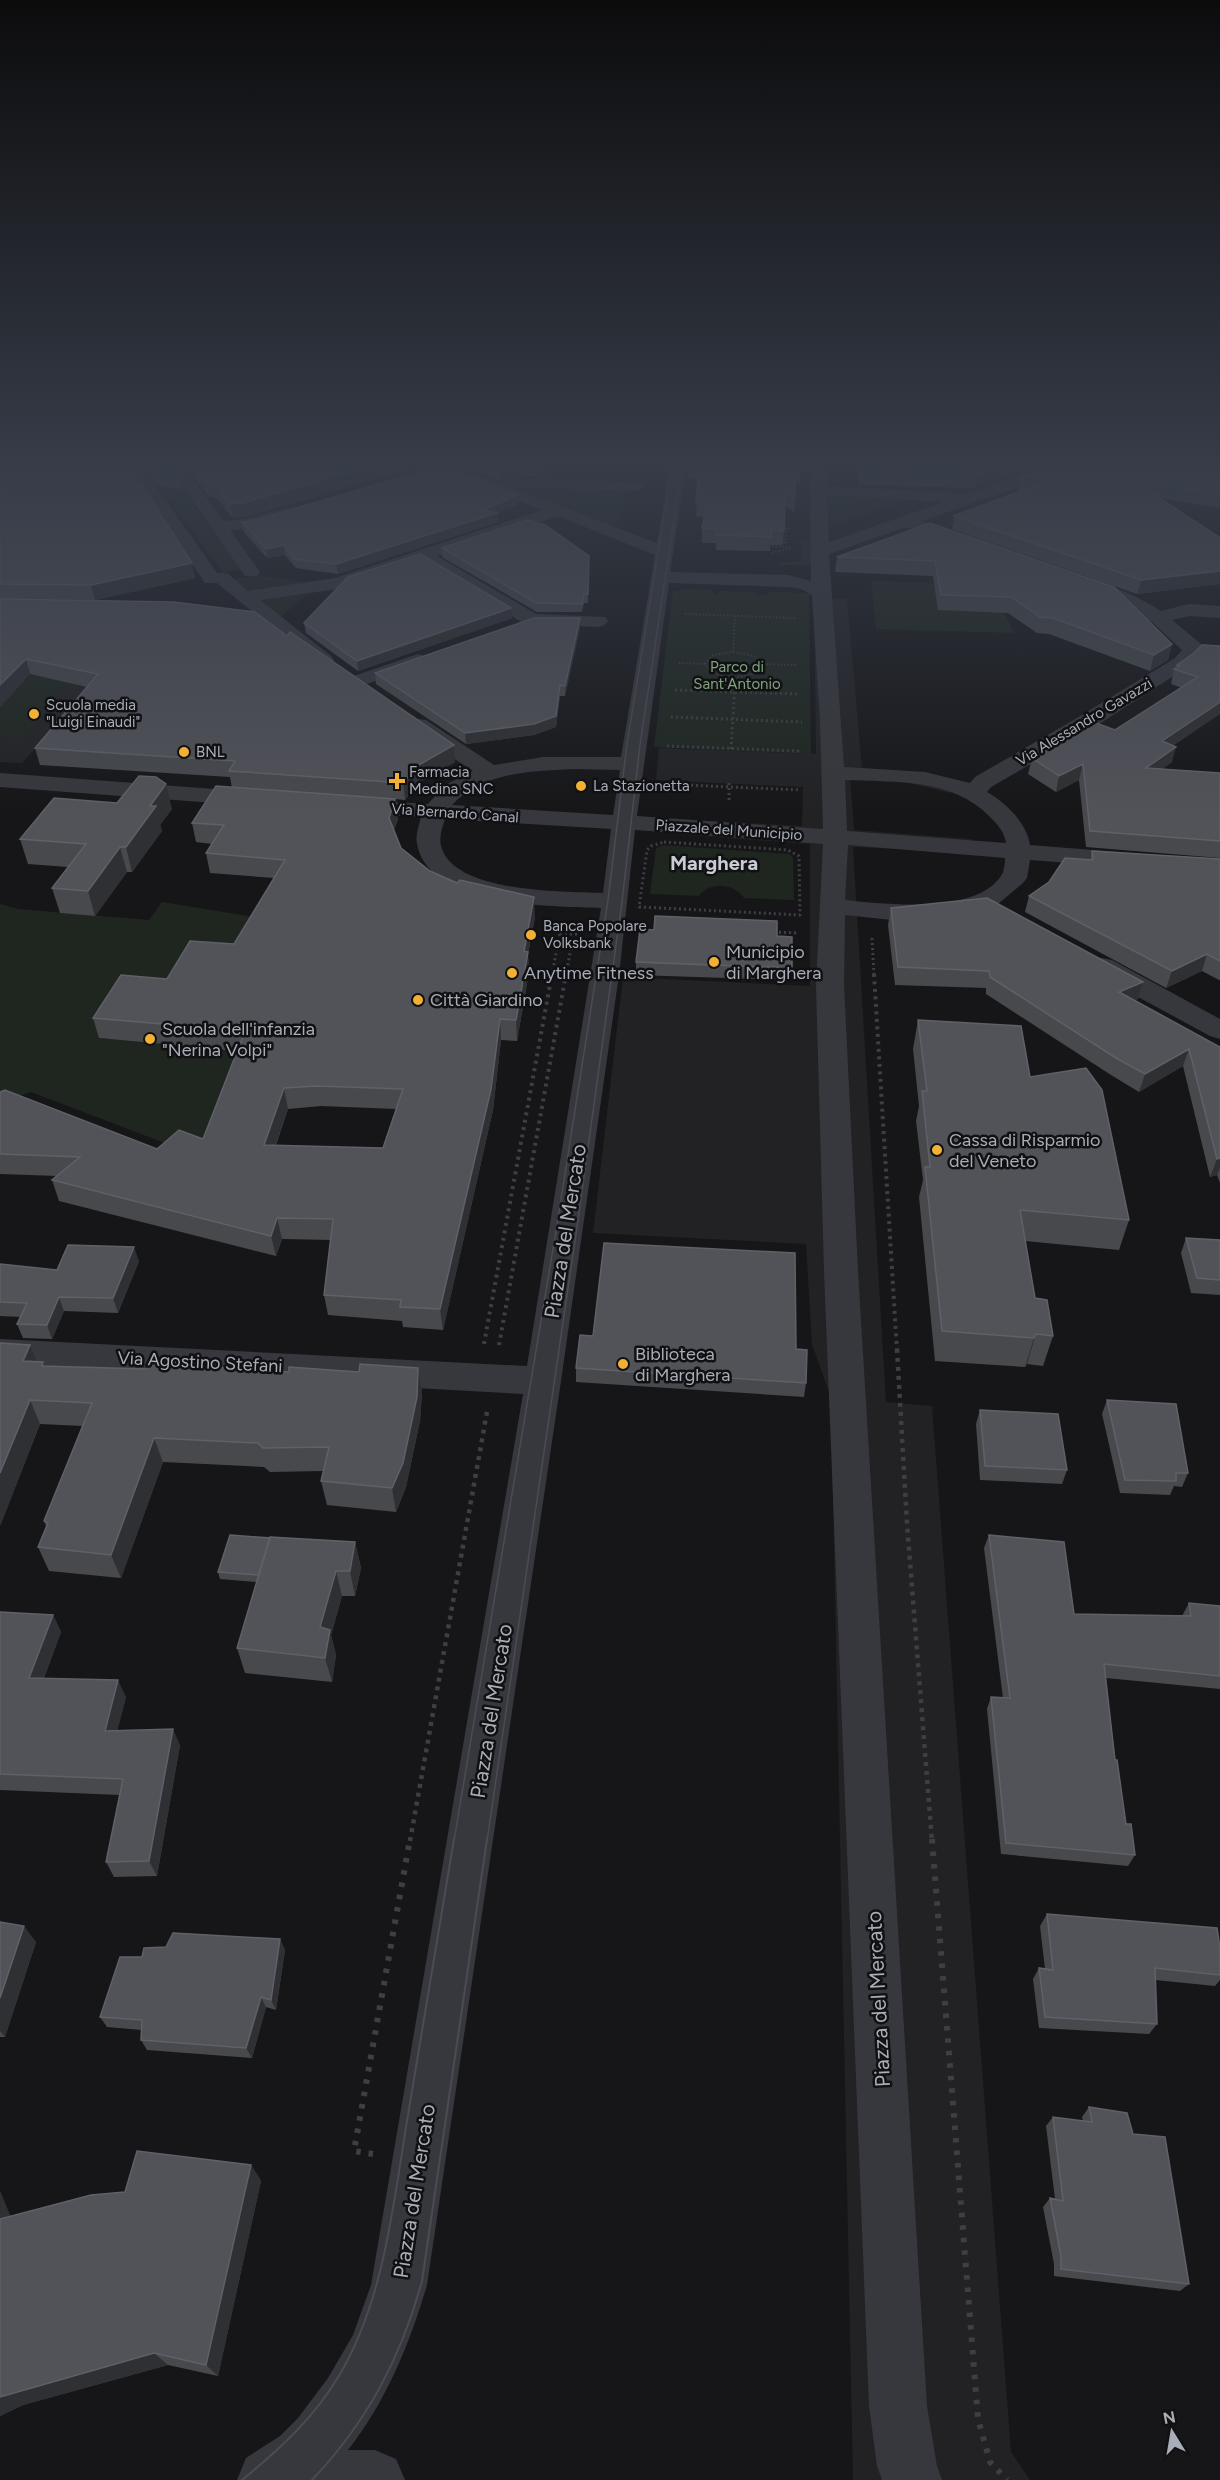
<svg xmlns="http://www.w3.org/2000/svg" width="1220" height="2480" font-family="Figtree,sans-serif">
  <rect width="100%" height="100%" fill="#161618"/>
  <path fill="#222225" d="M814,598L847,599L862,768L908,771L964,782L950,793L909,783L850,779L854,830L972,839L973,852L853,847L886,1402L932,1406L1011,2452L1030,2480H853L831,1398L812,1344L806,1244L593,1233L623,977L810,986V844L673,834L674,819L802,826L803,787L656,780L659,748L816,754Z
    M0,651L98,680L22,763L0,762Z"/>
  <path fill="#1e261f" d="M164,466L241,569L223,573L147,468Z
    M506,486L628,489L619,520L608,524Z
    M826,496L911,499L828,527Z
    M801,541H810L812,566L781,565V562H801Z
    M257,575L308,583L247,592L231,580Z
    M871,581L990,585L1014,633L876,629Z
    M682,589L712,590L713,594H718L719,591L756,592L757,595H769V592L809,593L811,754L654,747L673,591H681Z
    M313,590L280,617L256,599Z
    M0,651L91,688L64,684L24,739L0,737V707L34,671Z
    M664,845L789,854L793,858L794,900L744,898C735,883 709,881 699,896L650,894L656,848Z
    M162,902L323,928L100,1038L227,1050L241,1074L204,1158L31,1092L0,1103V904L18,909L149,920Z"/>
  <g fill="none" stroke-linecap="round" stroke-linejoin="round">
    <path stroke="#3d3f44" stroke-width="2" stroke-dasharray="1.5 2" stroke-linecap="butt" d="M781,543H785L786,528H791
      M765,546L791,547
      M772,553L791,548
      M685,614L795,618
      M733,652L754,656L763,664L762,669C744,680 719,682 705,664L713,655Z
      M733,652L735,616
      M679,663L705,664
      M763,664L798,665
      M734,687L735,677"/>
    <path stroke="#3d3f44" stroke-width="3" stroke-dasharray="2 3" stroke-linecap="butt" d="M675,690L799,694
      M671,717L802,722
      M667,746L798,751V747
      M731,749L735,686
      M729,783V803
      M661,784L801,790
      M664,842L788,850L799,856L800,915L639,907L647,850L651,846Z
      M774,932L799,933
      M560,934H577
      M872,938L874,975
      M552,975L561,926
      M566,975L572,942"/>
    <path stroke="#3d3f44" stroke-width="4" stroke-dasharray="3 4.5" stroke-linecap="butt" d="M874,974L897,1351
      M484,1344L552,974
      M499,1345L566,974"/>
    <path stroke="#3d3f44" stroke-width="4.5" stroke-dasharray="4 5" stroke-linecap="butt" d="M897,1349L907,1524L932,1841
      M410,1841L487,1412"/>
    <path stroke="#3d3f44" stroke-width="6" stroke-dasharray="4.5 8" stroke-linecap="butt" d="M932,1839L978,2419L990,2462L1007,2480
      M373,2154L354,2151L410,1839"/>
    <path fill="#37383d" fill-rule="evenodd" d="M127,466H141L217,573H227L248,591L335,578L542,510L434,469L432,466H455L503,484L504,479L510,477L643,483L645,486L637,491L511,487L657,543L670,466H686L670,572L788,575L811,581L810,466H826L827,486L957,493L963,495L1047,466H1071L1069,469L922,521L969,538L972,542L969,546H957L906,527L829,554L844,767L925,772L970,783L975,777L1077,718L1175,658L1182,650L1153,623L1129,607L1078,589L1076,585L1078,581C1098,576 1144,600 1161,611L1189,604L1220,606V618L1189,616L1172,620L1201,644L1220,646V658L1198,656L1189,666L1093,728L991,787L987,792C1006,803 1027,823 1030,845L1220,860V874L1030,860L1027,878L1023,883L993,908L984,911L935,919L892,920L845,915L844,985L858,1271L927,2406L937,2466L942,2480H882L877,2466L869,2406L824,1271L816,985L823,844L635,830L619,975L561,1381L427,2285C410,2343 386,2402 348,2450H375L396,2459L405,2480H237L246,2458L280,2436L298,2418L328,2378L353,2335L371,2285L523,1394L0,1365V1339L527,1366L601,908C552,906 429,908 417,844C415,835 419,826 421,817L351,813L343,811L339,806L343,801L351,799L428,804L445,785L473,771L410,730L407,725L410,720L418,719L426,720L494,765L543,757H621L655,555L558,516L437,556L536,614L605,617L608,621L605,625L598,627L525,624L421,561L338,589L260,600L331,656L334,660L331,664H317L217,583H205ZM827,495L944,502L829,542ZM669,583L788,587L801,589L812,595L820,722L823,829L637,816ZM576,769L620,770L613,815L452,805C483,771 534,771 576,769ZM845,780C894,782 952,778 989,816C998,825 1004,831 1006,843L847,831ZM445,819L611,829L603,893C564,891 454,894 441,846C439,836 442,828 445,819ZM848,845L1005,858C1005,863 1004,872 1001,876C975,915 886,904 845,900Z
      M168,466H184L223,521L246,519L285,508L291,509L293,513L291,517L247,529L230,530L260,572L257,576H245Z
      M418,654L425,656L428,660L425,664L355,688L348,686L345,682L348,678Z
      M0,773L255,792L263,794L267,799L263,804L255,806L0,787Z
      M1102,958L1112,960L1220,1019V1039L1210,1036L1092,972L1089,966L1092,960Z"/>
    <path stroke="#4a4c52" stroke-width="1.5" d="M454,1841L557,1225L608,900L627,744L672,466
      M487,1841L577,1227L622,902L640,745L682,466"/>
    <path stroke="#4a4c52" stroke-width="2" d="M242,2480C280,2449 315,2417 340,2374C384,2299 393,2206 407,2121C423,2027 439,1933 454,1839
      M312,2480C367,2422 401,2358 422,2281L487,1839"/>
  </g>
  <path fill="#47494d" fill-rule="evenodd" d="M0,466L195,578L95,600L0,599Z
    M145,466H173L179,476L182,490L157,485L146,469Z
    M186,466H418L246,517L233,518L217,498L208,496Z
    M462,466H540L537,476L510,475L503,477L501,481Z
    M595,466H668H610L603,469Z
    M687,466H801L800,482H796L794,512L785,506L783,545H770V551L716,550V543H702V528L704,517L696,516L698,479L687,478Z
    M857,466H1039L975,488L859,485Z
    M1220,466V508L1160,498L1220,538V584L1137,594L952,529L954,516L1024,490H1018L1020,477Z
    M519,504L497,513L498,522L338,574L296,568L285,555L267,558L243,531L242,522Z
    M930,523L1172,644L1168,660L1150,671L1049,634L1037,633L1008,613L938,610L933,576L835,572L837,557Z
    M442,548L589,556L588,603H584L582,612H537L442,557Z
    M0,599L455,762L418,783L405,800L395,799L398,819L394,830L401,848L430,871L535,917L528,954L529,972L517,1041L501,1040L493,1110L443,1330L403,1327L402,1321L328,1315L324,1295L331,1240L282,1239L276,1256L59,1201L52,1180L57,1176L0,1174V1092L157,1149L203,1139L238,1051L99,1038L93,1018L234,944L274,878L210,873L206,853L212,844L196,842L192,823L232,788L230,777L40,765L35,748L87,687L30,674L0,707ZM321,1106L396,1109L383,1148L276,1145L288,1109Z
    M512,618L358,671L306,633L304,623Z
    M580,628L565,696H560L556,727L534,735L466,744L376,684L375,673Z
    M1220,646L1173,746L1172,762L1162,769L1220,773V858L1086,847L1079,780L1056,792L1028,774L1032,758L1115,730L1182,688L1171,684L1174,669L1176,668L1177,665Z
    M172,809L160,825L162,831L132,872H127L95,916L60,913L52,888L68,867L28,864L20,839Z
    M1092,851L1220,859V980H1219L1202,971L1166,988L1025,912L1029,896L1090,860Z
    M891,908L1143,982L1138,999L1135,1000L1220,1047V1183L1217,1175L1210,1177L1183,1066L1139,1092L1111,1075L986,994V988L895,985L888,925Z
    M777,936L792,968L791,980L636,975V962Z
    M918,1020L1030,1077L1129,1220L1119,1250L1025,1241L1035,1298L1053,1336L1043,1366L1027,1364L1025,1367L935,1361L919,1197L923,1180L916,1121L919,1106L913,1049Z
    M1186,1238L1220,1240V1295L1191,1293L1181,1253Z
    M139,1261L118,1313L64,1311L52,1339L23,1338L17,1324L21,1317L0,1316V1264L57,1270Z
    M593,1336L796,1349L806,1383L804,1397L576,1382V1368Z
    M30,1345L37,1362L45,1366L146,1369L212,1363L213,1368L289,1372H359L418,1368L422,1393L420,1421L406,1487L396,1512L327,1505L321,1481L323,1471L270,1472L264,1467L163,1462L121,1578L49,1571L38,1547L46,1526L44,1521L83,1426L40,1424L0,1526Z
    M1107,1400L1188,1473L1182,1487L1174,1486L1170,1495L1120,1493L1102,1414Z
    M980,1410L1067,1470L1062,1484L980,1480L976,1424Z
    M989,1535L1074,1614L1182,1616L1189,1603L1220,1606V1689L1106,1678L1115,1760L1126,1824L1135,1855L1128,1866L1001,1854L987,1709L991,1697L1003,1698L984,1548Z
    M270,1538L355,1542L361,1568L355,1596H342L331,1635L336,1655L332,1682L245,1673L237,1648L257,1582L220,1579L218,1572Z
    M0,1612L53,1615L61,1632L44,1678L126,1697L117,1731L180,1745L157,1876L114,1877L106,1862L120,1795L0,1790Z
    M1047,1914L1220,1948V1980L1215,1986L1155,1980L1157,2024L1149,2034L1039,2028L1033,1979L1039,1968L1045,1969L1040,1926Z
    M0,1922L36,1942L5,2037H0Z
    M280,1939L285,1950L276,2010L266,2007L252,2058L147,2050L141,2040L142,2030L107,2027L100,2017L142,1957L166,1947Z
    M1089,2107L1133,2134L1189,2284L1180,2291L1054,2276V2264L1043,2207L1050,2198L1055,2199L1046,2126L1053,2117L1083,2121L1082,2117Z
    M251,2165L261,2181L218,2376L168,2365L23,2405L0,2416V2191L10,2216Z"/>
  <path fill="#2f3033" d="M370,466H418L246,517L233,518L230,504Z
    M501,466H510V475L503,477L501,481Z
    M537,466H540L537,476Z
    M603,466H610L603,469Z
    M1005,466H1039L975,488L977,476Z
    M519,495V504L497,513L498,522L338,574L336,564L483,510Z
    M284,545L285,555L267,558L266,549Z
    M192,563L195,578L95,600L91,585Z
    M1220,571V584L1137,594L1141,580Z
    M511,608L512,618L358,671L357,661Z
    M580,618V628L565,696V686Z
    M1172,644L1168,660L1150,671L1154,655Z
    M26,659L30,674L0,707V685Z
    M560,685V696L556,727L534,735L466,744L465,733Z
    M1220,702V714L1158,756L1162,741Z
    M454,745L455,762L418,783L405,800L403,783L417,766Z
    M1176,747L1172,762L1141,783L1146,768Z
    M1083,764L1079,780L1056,792L1059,776Z
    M166,784L172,809L160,825L162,831L132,872L126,847L150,806Z
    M395,799L398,819L391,838L389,818Z
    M120,847L127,872L95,916L88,891Z
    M534,897L535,917L528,954L529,972L517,1041L516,1020L524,951Z
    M1207,954L1202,971L1166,988L1172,971Z
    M1143,982L1138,999L1114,1009L1119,992Z
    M500,1019L501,1040L493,1110L443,1330L440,1309Z
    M1189,1049L1183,1066L1139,1092L1145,1074Z
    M284,1088L288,1109L268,1166L264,1145Z
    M1220,1158V1168L1217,1175L1210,1177L1217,1159Z
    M277,1218L282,1239L276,1256L271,1236Z
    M134,1247L139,1261L118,1313L113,1298Z
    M59,1297L64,1311L52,1339L47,1325Z
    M1036,1334L1027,1364L1025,1367L1034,1338Z
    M30,1345L40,1369L23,1361Z
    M418,1368L422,1393L420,1421L406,1487L396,1512L392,1488Z
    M30,1400L40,1424L0,1526V1473Z
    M154,1438L163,1462L121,1578L111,1555Z
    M355,1542L361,1568L355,1596L350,1571Z
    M336,1571L342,1596L331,1635L336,1655L332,1682L325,1658L320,1627Z
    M53,1615L61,1632L38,1695L29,1678Z
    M118,1680L126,1697L113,1747L105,1731Z
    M173,1729L180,1745L157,1876L149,1861Z
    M24,1926L36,1942L5,2037L0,2031V1998Z
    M280,1939L285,1950L276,2010L271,2000Z
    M261,1997L266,2007L252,2058L246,2048Z
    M251,2165L261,2181L218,2376L206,2365Z
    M0,2191L18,2234L0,2219Z
    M154,2353L168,2365L23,2405L0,2416V2397L4,2395Z"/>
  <path fill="#525359" stroke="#5f6168" stroke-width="1.5" fill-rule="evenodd" d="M0,466H129L192,563L91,585L0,584Z
    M151,466H173L179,476L154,471Z
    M194,466H370L243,503L230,504L214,484L205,482Z
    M439,466H443L519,495L483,510L497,513L336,564L294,559L284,545L266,549L242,522L252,521Z
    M699,466H801L802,468H796L795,498L785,492L784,531L771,530V537L716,535L717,529L702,528L707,503L696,502Z
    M860,466H1005L977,476L861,472Z
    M1051,466H1220V495L1134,481L1220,538V571L1141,580L954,516L1056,478L1020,477Z
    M527,520L545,525L589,556L588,594H584L582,604L536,603L442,548Z
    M930,523L1114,587L1172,644L1154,655L1053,618L1040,617L1011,597L941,595L935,561L837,557Z
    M420,554L511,608L357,661L304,623L348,577Z
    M0,599L174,602L255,612L287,636L290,632L454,745L417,766L403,783L229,771L235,761L35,748L98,674L26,659L0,685Z
    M534,618H580L565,686L560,685L556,716L534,724L465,733L375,673Z
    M1202,645L1220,646V702L1162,741L1176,747L1146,768L1220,773V841L1090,831L1083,764L1059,776L1032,758L1091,721L1115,730L1198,677L1174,669L1180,666L1177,665L1194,653Z
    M139,776L156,777L166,784L150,806H156L126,847H120L88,891L52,888L86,844L20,839L54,798L117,803Z
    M216,786L395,799L389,818L401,848L430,871L457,883L460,880L534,897L524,951L528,952L516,1020L500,1019L491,1089L440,1309L400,1307L401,1300L324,1295L333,1219L277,1218L271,1236L52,1180L80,1157L0,1154V1092L5,1090L157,1149L179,1130L203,1139L245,1031L93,1018L121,975L167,979L190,941L234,944L285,860L206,853L224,825L192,823ZM317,1086L403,1089L383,1148L264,1145L284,1088Z
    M1092,851L1220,859V961L1207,954L1172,971L1029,896L1049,882L1065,858L1093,860Z
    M987,898L1143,982L1119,992L1220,1047V1158L1217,1159L1189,1049L1145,1074L1116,1058L990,977L989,971L898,967L891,908Z
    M655,916L777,921V936L792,937V968L636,962L640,929L654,930Z
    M918,1020L1021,1026L1030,1077L1086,1068L1102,1090L1129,1220L1020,1210L1035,1298L1047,1300L1053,1336L1036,1334L1034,1338L942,1331L925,1167H930L922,1091H927Z
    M1186,1238L1220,1240V1280L1197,1278Z
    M604,1243L795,1253L796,1349L807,1350L806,1383L576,1368L580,1335L593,1336Z
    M68,1245L134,1247L113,1298L59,1297L47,1325L17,1324L27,1303L0,1302V1264L57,1270Z
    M0,1343L30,1345L23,1361L43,1362L42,1366L146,1369L150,1364L196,1360L212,1363V1367L289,1372V1367L359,1372L360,1364L418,1368L417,1397L403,1463L392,1488L321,1481L329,1447L263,1448L258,1443L154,1438L111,1555L38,1547L48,1523L44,1521L92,1403L30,1400L0,1473Z
    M1107,1400L1176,1404L1188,1473H1176V1481L1125,1480Z
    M980,1410L1058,1414L1067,1470L985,1466Z
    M230,1535L270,1538L259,1575L218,1572Z
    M989,1535L1064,1542L1074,1614L1191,1616L1189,1603L1220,1606V1676L1104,1664L1115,1760H1117L1126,1824H1131L1135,1855L1006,1843L991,1697L1010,1698Z
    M270,1537L355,1542L350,1571H336L320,1627L330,1630L325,1658L237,1648Z
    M0,1612L53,1615L29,1678L118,1680L105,1731L173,1729L149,1861L106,1862L123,1779L0,1774Z
    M1047,1914L1217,1928L1220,1948V1975L1155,1968L1157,2024L1045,2017L1039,1968L1053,1970Z
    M0,1922L24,1926L0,1998Z
    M173,1933L280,1939L271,2000L261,1997L246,2048L141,2040L142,2020L100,2017L120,1957H142L144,1948L166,1947Z
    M1089,2107L1127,2113L1133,2134L1165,2137L1189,2284L1061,2269V2256L1050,2198L1063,2201L1053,2117L1092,2122Z
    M137,2151L251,2165L206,2365L154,2353L0,2397V2219L91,2195L125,2192Z"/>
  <linearGradient id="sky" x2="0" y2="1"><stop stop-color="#0c0c0d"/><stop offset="0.57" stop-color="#363c48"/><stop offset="1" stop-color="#363c48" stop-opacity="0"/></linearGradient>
  <rect width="1220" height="813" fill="url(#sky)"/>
  <g fill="#f2b134" stroke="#111113" stroke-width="2">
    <circle cx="34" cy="714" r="6"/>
    <circle cx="184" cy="752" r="6"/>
    <path d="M394 772h6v6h6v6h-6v6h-6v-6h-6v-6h6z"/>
    <circle cx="581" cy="786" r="6"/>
    <circle cx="531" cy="935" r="6"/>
    <circle cx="714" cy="962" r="6"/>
    <circle cx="512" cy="973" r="6"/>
    <circle cx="418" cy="1000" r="6"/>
    <circle cx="150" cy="1039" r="6"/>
    <circle cx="937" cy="1150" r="6"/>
    <circle cx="623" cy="1364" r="6"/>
  </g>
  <g text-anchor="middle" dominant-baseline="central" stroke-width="5" stroke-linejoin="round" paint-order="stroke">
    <g font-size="15" fill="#7fa381" stroke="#111113">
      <text x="737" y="667">Parco di<tspan x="737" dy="17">Sant'Antonio</tspan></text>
    </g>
    <g font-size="15" fill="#a8adb8" stroke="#111113" text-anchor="start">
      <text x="46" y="705">Scuola media<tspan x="46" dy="17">"Luigi Einaudi"</tspan></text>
      <text x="196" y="752">BNL</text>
      <text x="409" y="772">Farmacia<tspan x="409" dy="17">Medina SNC</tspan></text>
      <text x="593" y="786">La Stazionetta</text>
      <text x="543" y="926">Banca Popolare<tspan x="543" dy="17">Volksbank</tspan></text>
    </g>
    <g font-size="15" fill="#a8adb8" stroke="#111113">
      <text transform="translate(1084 722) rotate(-31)">Via Alessandro Gavazzi</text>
      <text transform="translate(455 813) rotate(4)">Via Bernardo Canal</text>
      <text transform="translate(729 830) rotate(4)">Piazzale del Municipio</text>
    </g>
    <g font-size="18" fill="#a8adb8" stroke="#111113" text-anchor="start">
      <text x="726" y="952">Municipio<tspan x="726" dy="21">di Marghera</tspan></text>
      <text x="524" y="973">Anytime Fitness</text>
      <text x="430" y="1000">Città Giardino</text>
      <text x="162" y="1029">Scuola dell'infanzia<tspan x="162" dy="21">"Nerina Volpi"</tspan></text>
      <text x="949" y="1140">Cassa di Risparmio<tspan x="949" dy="21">del Veneto</tspan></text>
      <text x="635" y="1354">Biblioteca<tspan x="635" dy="21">di Marghera</tspan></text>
    </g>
    <g font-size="18" fill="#a8adb8" stroke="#111113">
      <text transform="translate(200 1362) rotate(3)">Via Agostino Stefani</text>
    </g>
    <g font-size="20" font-weight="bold" fill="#c9ccd4" stroke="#111113">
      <text x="714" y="863">Marghera</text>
    </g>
    <g font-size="21" fill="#a8adb8" stroke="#111113">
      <text transform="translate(565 1231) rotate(-81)">Piazza del Mercato</text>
      <text transform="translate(491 1711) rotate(-81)">Piazza del Mercato</text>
      <text transform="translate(878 1999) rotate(-93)">Piazza del Mercato</text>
      <text transform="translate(414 2191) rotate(-81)">Piazza del Mercato</text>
    </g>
  </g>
  <g transform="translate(1172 2432) rotate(349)" stroke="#111113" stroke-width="4.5" paint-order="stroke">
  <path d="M0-4.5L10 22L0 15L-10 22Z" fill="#a8adb8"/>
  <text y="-9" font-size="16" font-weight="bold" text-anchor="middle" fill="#a8adb8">N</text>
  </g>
</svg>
